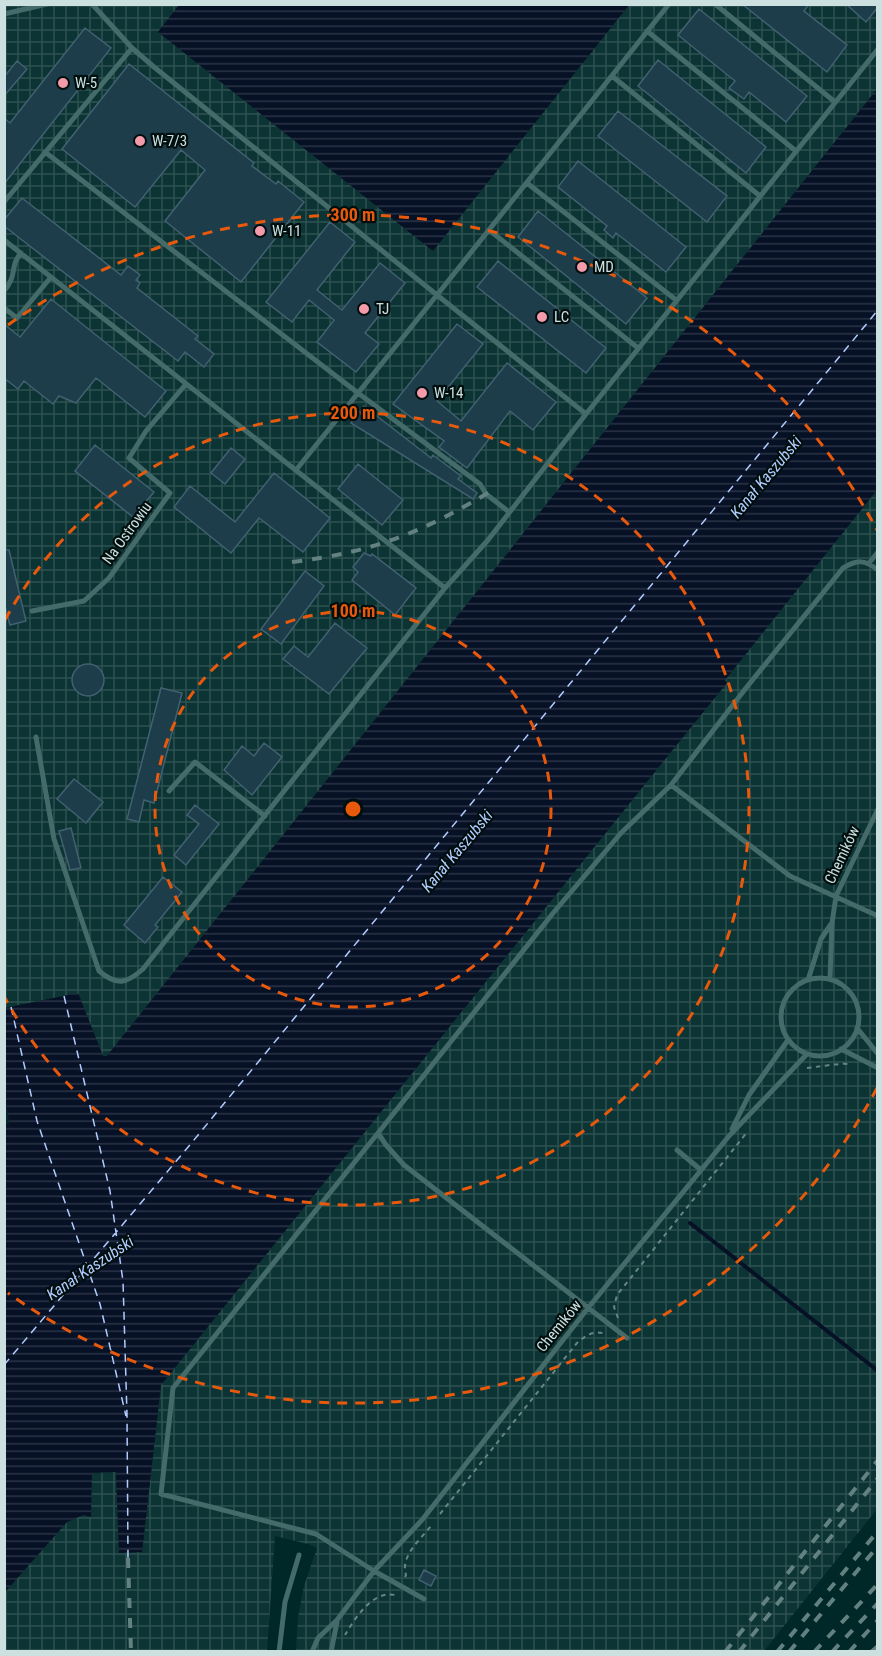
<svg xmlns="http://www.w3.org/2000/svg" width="882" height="1656" font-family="'Roboto Condensed',sans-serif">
  <defs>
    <pattern id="industrial-grid" width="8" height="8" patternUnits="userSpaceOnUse" patternTransform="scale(1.5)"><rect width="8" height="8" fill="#0c3434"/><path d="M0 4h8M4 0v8" fill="none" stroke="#2e5151"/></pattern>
    <pattern id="water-rules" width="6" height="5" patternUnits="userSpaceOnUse" patternTransform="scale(1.5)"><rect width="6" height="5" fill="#071126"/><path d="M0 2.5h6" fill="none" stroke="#2a3345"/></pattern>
  </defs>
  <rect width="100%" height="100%" fill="#002828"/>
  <path fill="url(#industrial-grid)" d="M4,5H179L158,32L433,251L629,5H877V89L107,1056H103L78,993L5,1008Z
    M877,490V1509L764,1651H296L298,1617L304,1586L317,1548L308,1544L275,1536L267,1651L5,1652V1592L67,1522L83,1515L91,1473L116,1471L119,1552H142L161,1385L658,768L726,683L725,680Z"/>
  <path fill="url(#water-rules)" d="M179,5V4L629,5L433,251L158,32Z
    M877,89V490L725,680L727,683L658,768L161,1385L142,1552L119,1553L116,1472L92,1473L91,1517L83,1515L67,1522L5,1592L4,1125L9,1123L4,1088L5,1008L78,993L103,1056H107Z"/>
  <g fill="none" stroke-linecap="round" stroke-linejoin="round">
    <path stroke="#071126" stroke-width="4" d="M690,1223L878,1371"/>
    <path stroke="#b2ccff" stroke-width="1.5" stroke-dasharray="8 6" stroke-linecap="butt" d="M64,996L110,1191L123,1281L127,1415L128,1558
      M11,1007L37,1121L100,1304L126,1416
      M4,1365L189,1146L878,310"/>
  </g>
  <path fill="#1e3d4b" stroke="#416170" stroke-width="1.5" d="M742,4H809L804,11L847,45L827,72Z
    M846,4H878V7L866,22Z
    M699,9L807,96L786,122L749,92L744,99L729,88L735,81L678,35Z
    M85,28L111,48L4,184V118L10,123Z
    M658,60L766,147L746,173L638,86Z
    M17,61L27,69L4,96V77Z
    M129,64L254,163L252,166L276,184L278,181L304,202L241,282L165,221L205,170L181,150L135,207L62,149Z
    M618,111L727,196L707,222L598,136Z
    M578,161L686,247L666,272L616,233L613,238L604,230L607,226L558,187Z
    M22,198L121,275L128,266L140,275L136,280L140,283L137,288L198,336L195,339L214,354L204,367L185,352L178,361L4,226V220Z
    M538,211L647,298L626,324L518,237Z
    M330,222L355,242L317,290L342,310L380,263L405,283L365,333L379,344L356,372L317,342L334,320L309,300L292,322L266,302Z
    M498,261L606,348L586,373L477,287Z
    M51,299L166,391L145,417L96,378L76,403L59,396L53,404L24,381L18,389L4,378V324L20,337Z
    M457,324L483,344L437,401L461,421L507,363L556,402L533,430L510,411L467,468L439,447L444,441L393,404Z
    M364,406L431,458L433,455L461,476L458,479L477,493L473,499L351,423Z
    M95,445L154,492L133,517L75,471Z
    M231,448L245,459L225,484L211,473Z
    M358,464L403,500L382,525L338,489Z
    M274,473L330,518L303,552L259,518L231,553L174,507L190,486L235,522Z
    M4,550H9L26,621L10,625L4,602Z
    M364,553L371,556L372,554L416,588L395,615L352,580L358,572L353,567Z
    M305,571L324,586L281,644L261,629Z
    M335,623L367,648L329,694L283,659L294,646L308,657Z
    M72 680a16 16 0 1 1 32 0a16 16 0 1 1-32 0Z
    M161,688L182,693L154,803L144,800L139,822L127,819Z
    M264,743L282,757L252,795L224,770L242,746L254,756Z
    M74,779L103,802L86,823L57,799Z
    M195,805L219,824L186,865L174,855L199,824L187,815Z
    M71,828L81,868L70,870L59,831Z
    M163,877L182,892L155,925L158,927L145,943L124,925Z
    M424,1570L436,1576L431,1586L419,1580Z"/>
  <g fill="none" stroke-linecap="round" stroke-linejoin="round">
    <path stroke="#678585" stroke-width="2" stroke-dasharray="4.5 4.5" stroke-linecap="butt" d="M807,1068C817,1067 839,1063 848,1064
      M618,1318L614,1307L617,1295L748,1131
      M440,1514L577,1343C586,1335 594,1330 606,1334
      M405,1577L406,1575C400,1556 420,1540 431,1526
      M345,1635C355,1618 373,1590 395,1595"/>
    <path stroke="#446b6a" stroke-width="5" d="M92,4L132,48L154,67L437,295L296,470
      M669,4L437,295L586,414L878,49
      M715,4L835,102
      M4,14L47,4
      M647,31L796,151
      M612,76L760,196
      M45,152L358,393L480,484L486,494L509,512
      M527,183L676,300
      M4,202L132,48
      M489,230L638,348
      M4,240L445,588
      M4,291C18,275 9,267 21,253
      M4,308L17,318L51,277
      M869,563L878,552
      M32,611L84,601L109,578L170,493L129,458L146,431L186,384
      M36,737L54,839L99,971C117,986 126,984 143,969L445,588L488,540L586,414
      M671,785L790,876L878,916
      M169,791L195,762L265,816
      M781 1017a39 39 0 1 1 78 0a39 39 0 1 1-78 0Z
      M830,979L832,923L836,896L878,809
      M808,980L821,939L831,924
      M857,1028L878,1054
      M841,1049L878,1068
      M732,1129L749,1095L788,1040
      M378,1133L173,1388L161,1494L316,1534L374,1571L424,1599
      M677,1150L701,1170
      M627,1338L404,1165L386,1145L378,1133L554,912L621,833L671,785L746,688L843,568C857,560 864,559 878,570
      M279,1652L285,1602L299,1555
      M312,1652L318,1638L337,1620L374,1571L422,1520L588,1308L729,1136L807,1054
      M331,1652L337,1622"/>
    <path stroke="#638181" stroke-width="4" stroke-dasharray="10 10" stroke-linecap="butt" d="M292,562C375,552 426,531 496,488
      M128,1558L131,1652
      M725,1652L878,1460
      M739,1652L878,1478
      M777,1652L878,1531
      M789,1652L878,1546
      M814,1652L878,1584
      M832,1652L878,1603
      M849,1652L878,1620
      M871,1652L878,1646"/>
  </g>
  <g fill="none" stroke="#e8590c" stroke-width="3" stroke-dasharray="10 8">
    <circle cx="353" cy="809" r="198"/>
    <path d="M5 620A396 396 0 1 1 5 998"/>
    <path d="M877 1088A594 594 0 0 1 8 1293M8 325A594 594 0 0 1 877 530"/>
  </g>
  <g fill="#f39aab" stroke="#010e0e" stroke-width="2">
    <circle cx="63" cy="83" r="6"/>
    <circle cx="140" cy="141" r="6"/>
    <circle cx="260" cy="231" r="6"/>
    <circle cx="582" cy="267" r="6"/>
    <circle cx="364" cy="309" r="6"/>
    <circle cx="542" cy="317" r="6"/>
    <circle cx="422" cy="393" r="6"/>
  </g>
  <g text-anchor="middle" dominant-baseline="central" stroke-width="4.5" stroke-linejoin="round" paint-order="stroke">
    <g font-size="15" fill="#cce0e0" stroke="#010e0e" text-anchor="start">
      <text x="75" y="83">W-5</text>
      <text x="152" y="141">W-7/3</text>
      <text x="272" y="231">W-11</text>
      <text x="594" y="267">MD</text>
      <text x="376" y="309">TJ</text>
      <text x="554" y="317">LC</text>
      <text x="434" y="393">W-14</text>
    </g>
    <g font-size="15" fill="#cce0e0" stroke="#010e0e">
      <text transform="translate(127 533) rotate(-54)">Na Ostrowiu</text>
      <text transform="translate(842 855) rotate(-65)">Chemików</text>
      <text transform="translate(559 1326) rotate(-51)">Chemików</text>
    </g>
    <g font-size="16" font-style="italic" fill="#b2ccff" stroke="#010e0e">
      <text transform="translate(766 477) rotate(-50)">Kanał Kaszubski</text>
      <text transform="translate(457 851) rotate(-50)">Kanał Kaszubski</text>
      <text transform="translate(90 1268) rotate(-34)">Kanał Kaszubski</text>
    </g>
  </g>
  <circle cx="353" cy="809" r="9" fill="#e8590c" stroke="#010e0e" stroke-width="3"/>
  <g font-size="18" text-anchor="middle" font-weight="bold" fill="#e8590c" stroke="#010e0e" stroke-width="4.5" stroke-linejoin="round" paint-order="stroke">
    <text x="353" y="221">300 m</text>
    <text x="353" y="419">200 m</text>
    <text x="353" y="617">100 m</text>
  </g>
  <rect width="882" height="1656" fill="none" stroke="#cce0e0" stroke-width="12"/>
</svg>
